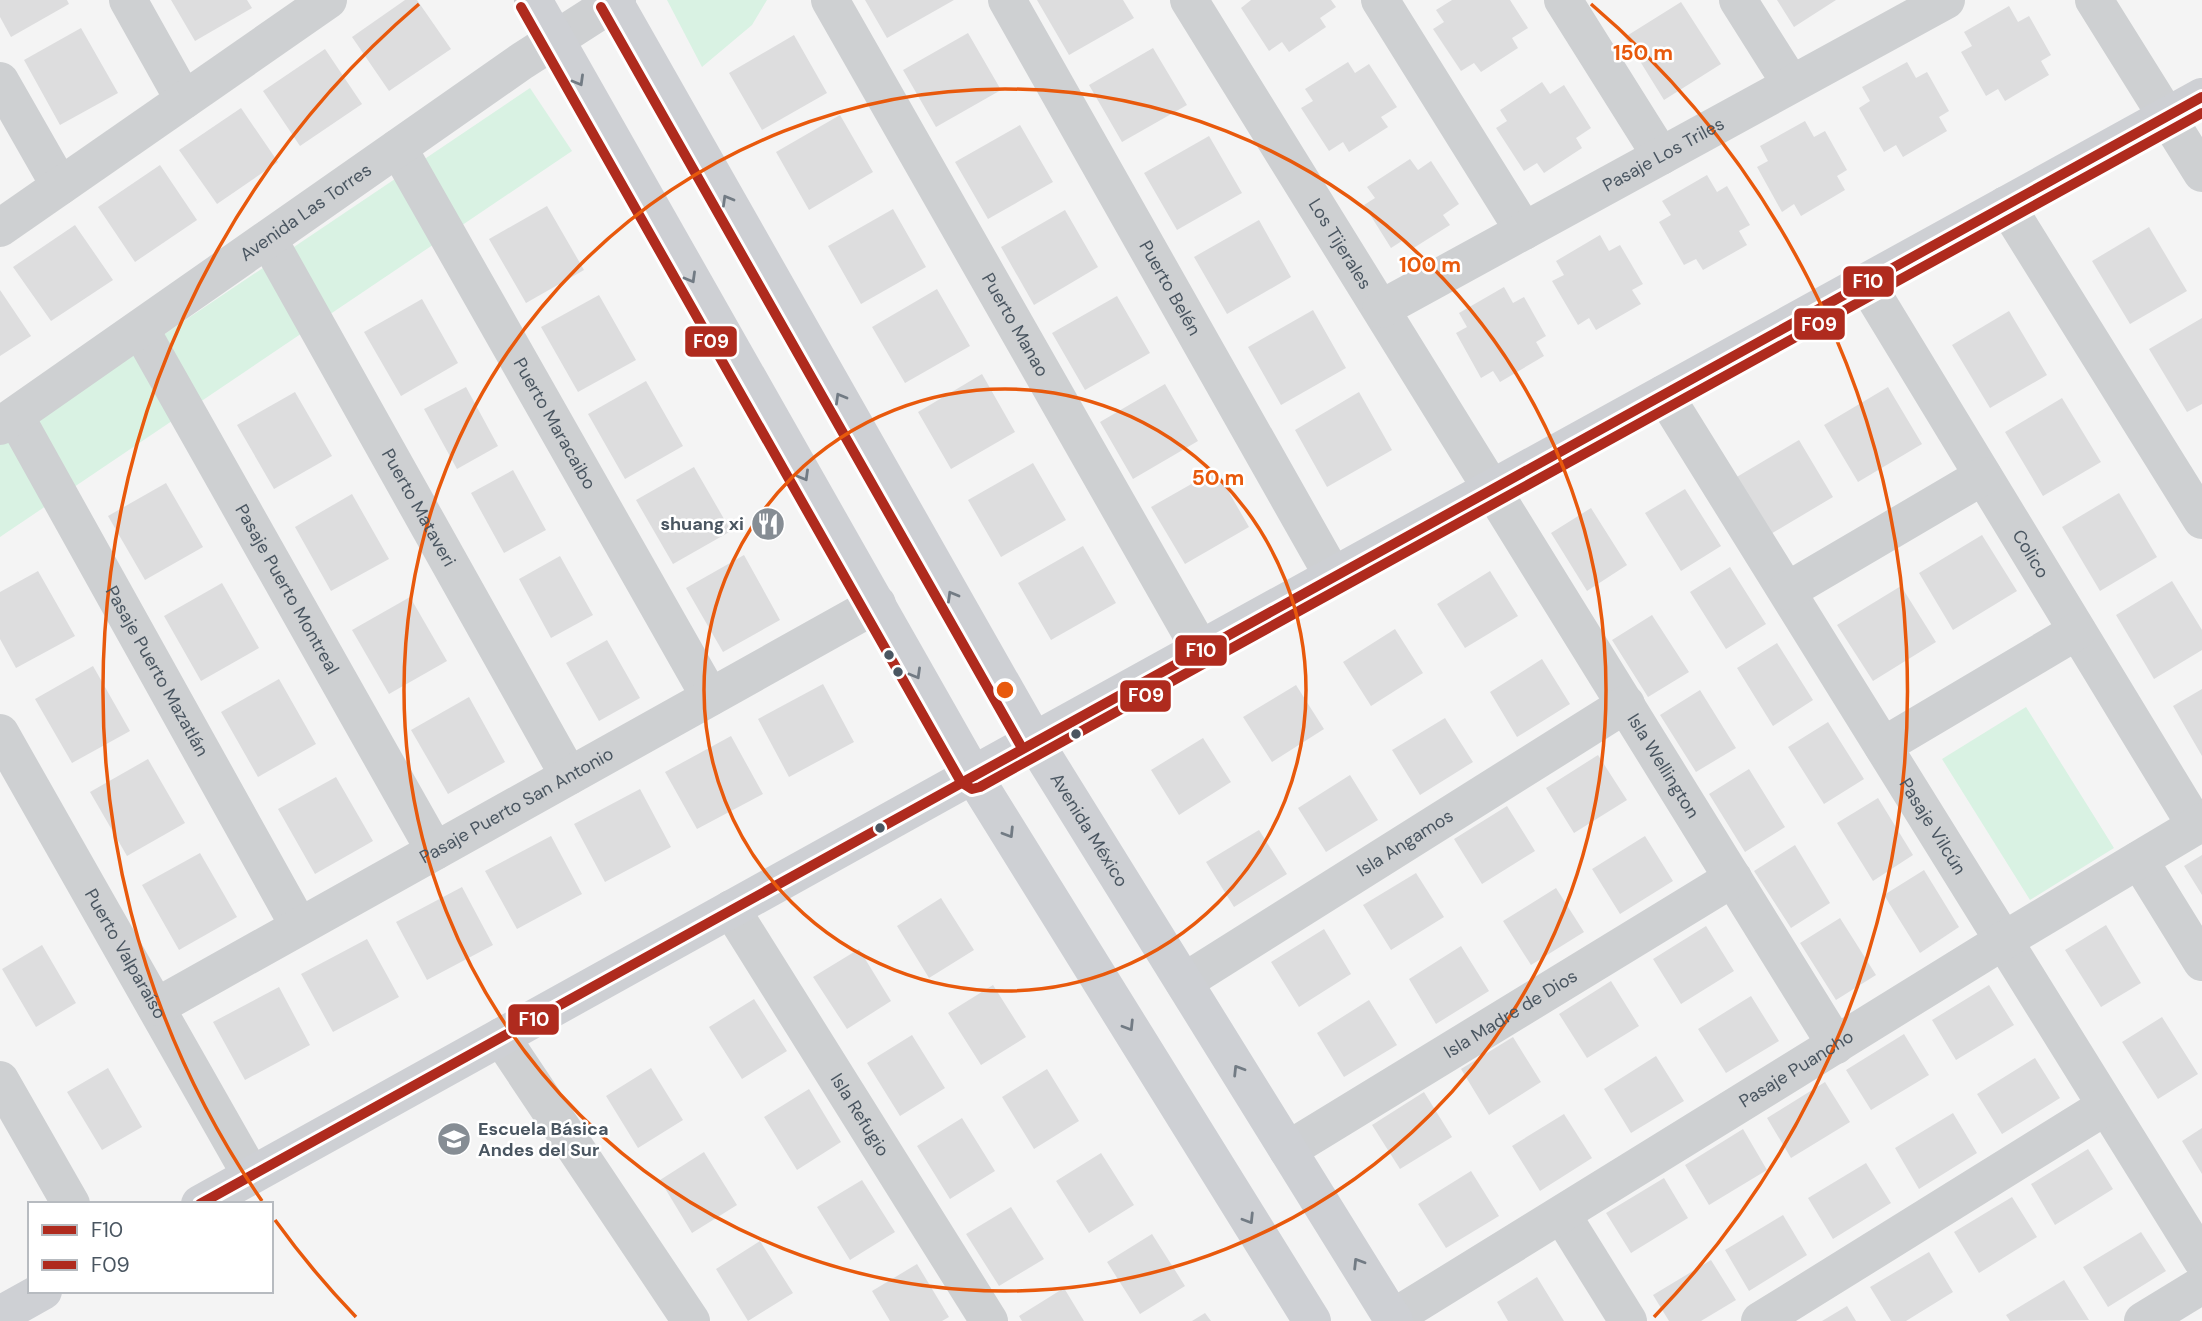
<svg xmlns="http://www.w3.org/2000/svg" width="2202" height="1321" font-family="'DM Sans',sans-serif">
  <rect width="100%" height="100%" fill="#f4f4f4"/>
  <path fill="#d9f2e3" d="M667,0H767L752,25L702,67Z
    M530,88L572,151L0,537V445Z
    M2026,707L2114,848L2030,900L1942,759Z"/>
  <path fill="#ddddde" d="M0,0H67L69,4L11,37L0,17Z
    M171,0H247L252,8L195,41Z
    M405,0H417L451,49L389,91L352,37Z
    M865,0H954L887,38Z
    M1037,0H1123L1134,18L1069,55Z
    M1251,0H1331L1336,7L1320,18L1326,27L1289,52L1282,42L1269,51L1241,8Z
    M1452,0H1510L1528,28L1512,38L1518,48L1481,72L1474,63L1461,71L1433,29L1444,22L1436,10Z
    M1777,0H1836L1794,27Z
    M1681,2L1721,64L1664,100L1625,37Z
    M2009,6L2018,22L2029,16L2051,55L2041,61L2049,75L2005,101L1998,89L1986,96L1961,52L1972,46L1964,32Z
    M81,28L118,93L60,125L24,60Z
    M968,33L1001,90L936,127L903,70Z
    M794,35L827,93L762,130L729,73Z
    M1153,48L1187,105L1122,142L1089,85Z
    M325,49L362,104L300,146L263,91Z
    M1348,62L1355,73L1369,64L1397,107L1381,117L1388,127L1349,152L1343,142L1329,151L1301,108L1313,101L1305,89Z
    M1907,62L1916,78L1927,72L1949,111L1939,117L1947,131L1903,157L1896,145L1884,152L1859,108L1870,101L1862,87Z
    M1542,82L1550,94L1564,85L1591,128L1576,138L1582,148L1544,173L1537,163L1524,171L1496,128L1507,121L1500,110Z
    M241,108L278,162L217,204L179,150Z
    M840,115L873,172L809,210L776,152Z
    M1805,121L1814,137L1825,131L1847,170L1837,176L1845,190L1801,216L1794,204L1782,212L1757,167L1768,161L1760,146Z
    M1020,125L1053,182L988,219L955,162Z
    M1209,136L1242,193L1177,230L1144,173Z
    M1410,159L1418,170L1431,161L1459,204L1443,215L1450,225L1412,249L1405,239L1391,248L1364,205L1375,198L1367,187Z
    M160,165L197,220L135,262L98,207Z
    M1707,175L1717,192L1727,186L1750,225L1739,231L1747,245L1703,270L1696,259L1684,265L1659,222L1671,215L1662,201Z
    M547,206L584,270L526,303L489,239Z
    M893,209L926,267L861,304L828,246Z
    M1065,210L1098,267L1034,305L1001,247Z
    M1259,220L1291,277L1227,314L1194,257Z
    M75,225L113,280L51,321L13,267Z
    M2149,227L2187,291L2130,324L2092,261Z
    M1600,235L1609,251L1620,245L1643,284L1632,290L1641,304L1596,330L1589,318L1578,325L1552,281L1564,275L1556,261Z
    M1504,287L1513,303L1524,297L1546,336L1536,342L1544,356L1500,382L1493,371L1481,378L1456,333L1467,327L1459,313Z
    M937,289L970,346L905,383L872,327Z
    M0,290L31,336L0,356Z
    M599,295L636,360L578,392L541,327Z
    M1117,296L1150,353L1085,390L1052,333Z
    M422,299L458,363L401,396L364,332Z
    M1313,310L1346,368L1281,405L1248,347Z
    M2009,311L2047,375L1990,408L1952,345Z
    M2202,318V404L2187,412L2149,349Z
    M982,374L1015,432L951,469L918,412Z
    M646,381L683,446L625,479L588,414Z
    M1165,384L1198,441L1133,479L1100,422Z
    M466,387L498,446L457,469L424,409Z
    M1888,387L1922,444L1858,482L1824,425Z
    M295,392L332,456L274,489L237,425Z
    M1359,392L1392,450L1327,487L1295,430Z
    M2062,398L2101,462L2043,496L2005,432Z
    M1799,440L1833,497L1769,535L1735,478Z
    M1033,463L1066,520L1001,557L968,500Z
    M694,467L731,531L673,564L636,500Z
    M513,470L546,530L504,553L471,493Z
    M1216,470L1249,527L1185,564L1151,507Z
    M166,483L203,547L145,580L108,516Z
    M1685,489L1721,546L1681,571L1645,513Z
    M2119,493L2157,557L2100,591L2062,527Z
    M352,494L389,559L331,591L295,527Z
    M1591,508L1627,565L1587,591L1551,533Z
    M1982,535L2017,591L1953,630L1919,573Z
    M1083,546L1116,603L1051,640L1018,583Z
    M744,555L780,620L723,652L686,588Z
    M560,556L593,615L551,638L519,579Z
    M1730,567L1766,624L1726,649L1690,592Z
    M38,571L75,636L16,668L0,639V592Z
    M1490,571L1518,616L1465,648L1437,604Z
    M2172,581L2202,630V650L2154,679L2116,615Z
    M222,583L259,648L201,681L164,616Z
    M1901,586L1936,642L1873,681L1837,625Z
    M410,597L447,661L389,694L352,630Z
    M1652,615L1689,672L1648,697L1612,640Z
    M1395,629L1423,673L1371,706L1343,662Z
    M607,640L640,698L599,721L566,663Z
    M1777,643L1813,700L1773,726L1737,668Z
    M1542,659L1570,704L1517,737L1490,692Z
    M93,666L130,731L72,763L35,699Z
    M279,679L316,744L258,777L221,712Z
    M823,684L854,742L789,777L758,719Z
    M1296,685L1324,729L1272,762L1243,717Z
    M2202,689V756L2173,706Z
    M1700,690L1736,748L1696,772L1660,715Z
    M469,697L505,762L448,794L411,730Z
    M1445,718L1473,762L1420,795L1392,750Z
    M1828,722L1864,779L1824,804L1788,747Z
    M731,736L763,794L697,829L665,772Z
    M1203,738L1231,782L1179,815L1151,770Z
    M1598,755L1627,800L1574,833L1546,788Z
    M148,759L185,823L127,856L90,792Z
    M1749,769L1785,827L1745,852L1709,794Z
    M1350,775L1378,820L1326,852L1298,808Z
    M336,777L373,841L315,874L278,809Z
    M640,789L671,847L605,882L574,824Z
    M1878,798L1913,855L1873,881L1837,823Z
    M1507,806L1535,851L1482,884L1454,839Z
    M1259,830L1287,874L1234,907L1206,862Z
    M551,836L582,894L517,929L485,871Z
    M1645,836L1673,881L1620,914L1592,869Z
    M1795,845L1830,903L1791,928L1754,871Z
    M200,853L237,917L179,950L142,885Z
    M2202,855V895L2184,866Z
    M1924,870L1959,927L1920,953L1884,895Z
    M1416,873L1444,917L1391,950L1363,905Z
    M462,887L493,945L427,980L396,922Z
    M1556,888L1584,932L1531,965L1503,921Z
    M941,898L974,950L929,978L897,926Z
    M1840,918L1876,975L1836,1000L1800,943Z
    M2106,925L2141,983L2101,1007L2065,950Z
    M1706,926L1734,971L1681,1004L1653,959Z
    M1324,929L1351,974L1299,1007L1271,962Z
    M367,939L399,997L333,1032L301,974Z
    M42,945L76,1003L36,1027L2,969Z
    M1461,946L1489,991L1436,1024L1409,979Z
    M859,949L891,1001L847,1029L813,977Z
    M1611,981L1639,1026L1587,1058L1559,1014Z
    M993,985L1026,1037L981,1065L948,1013Z
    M1989,985L2014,1025L1956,1060L1932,1020Z
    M279,987L310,1045L245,1080L213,1022Z
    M1751,996L1779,1041L1726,1073L1698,1029Z
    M754,999L787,1051L742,1079L709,1027Z
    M1369,1000L1397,1045L1344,1077L1317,1033Z
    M2162,1017L2198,1074L2158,1099L2122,1042Z
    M1904,1034L1929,1075L1871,1110L1846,1070Z
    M912,1035L945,1088L900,1116L867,1063Z
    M1513,1037L1541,1082L1489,1115L1461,1069Z
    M1656,1056L1684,1101L1631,1133L1604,1089Z
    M2035,1058L2060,1098L2002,1134L1977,1094Z
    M108,1068L142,1127L102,1150L67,1092Z
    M651,1068L683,1120L638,1148L606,1096Z
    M1047,1069L1079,1121L1034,1149L1002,1097Z
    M1825,1082L1850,1122L1791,1158L1767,1118Z
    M809,1089L841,1142L797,1170L764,1117Z
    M1424,1092L1452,1137L1400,1169L1372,1125Z
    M1953,1113L1977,1153L1919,1189L1895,1148Z
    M1564,1114L1592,1158L1540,1191L1512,1146Z
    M962,1118L995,1171L950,1199L917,1146Z
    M2202,1128V1174L2182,1141Z
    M1743,1129L1767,1170L1709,1205L1685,1165Z
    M2088,1149L2113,1189L2055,1225L2031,1184Z
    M704,1152L737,1205L692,1233L660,1180Z
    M1101,1153L1134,1205L1089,1233L1056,1181Z
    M1866,1163L1891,1203L1833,1239L1808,1198Z
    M1471,1171L1499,1216L1446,1248L1418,1204Z
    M1664,1178L1688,1218L1631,1253L1606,1213Z
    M862,1180L895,1232L850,1260L817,1207Z
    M2012,1197L2037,1237L1979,1273L1954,1232Z
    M1011,1207L1044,1259L999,1286L966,1234Z
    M1783,1215L1807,1255L1749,1291L1725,1250Z
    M2141,1232L2166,1271L2108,1307L2083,1267Z
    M1152,1234L1185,1286L1140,1314L1107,1262Z
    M760,1241L793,1293L748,1321L716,1269Z
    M1929,1252L1953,1292L1906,1321H1891L1870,1287Z
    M1711,1260L1736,1300L1701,1321H1669L1653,1295Z
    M917,1264L949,1317L942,1321H890L872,1291Z
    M1537,1277L1564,1321H1508L1497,1302Z
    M2064,1280L2089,1320L2010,1321L2006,1315Z
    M1064,1288L1084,1321H1022L1019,1316Z
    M1847,1306L1856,1321H1822Z
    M1205,1313L1211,1321H1192Z"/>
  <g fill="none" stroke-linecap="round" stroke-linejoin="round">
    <g stroke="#ced0d2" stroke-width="38">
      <path d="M128,0L184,100"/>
      <path id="s1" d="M830,0L1200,649"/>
      <path id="s2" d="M1007,0L1333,576"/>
      <path id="s3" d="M1189,0L1836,1045"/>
      <path d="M1380,0L1524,231"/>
      <path d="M1563,0L1661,156"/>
      <path d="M1738,0L1791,84"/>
      <path d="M2094,0L2202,173"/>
      <path d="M0,81L60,186"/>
      <path id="s4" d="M398,148L710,697"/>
      <path d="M2006,205L2202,520"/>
      <path d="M0,228L328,0"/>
      <path id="s5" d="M268,239L569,776"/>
      <path id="s6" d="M1866,283L2196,826"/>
      <path id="s7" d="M1381,309L1946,0"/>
      <path id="s8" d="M140,329L435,851"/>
      <path id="s9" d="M1664,394L2202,1260"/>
      <path id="s10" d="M15,416L299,926"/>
      <path id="s11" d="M0,426L522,61L617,0"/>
      <path d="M1787,591L1983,476"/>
      <path id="s12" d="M0,733L251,1175"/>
      <path d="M1883,746L2077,631"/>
      <path d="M2139,860L2202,962"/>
      <path id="s13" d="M731,909L989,1321"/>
      <path id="s14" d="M1184,982L1626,704"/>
      <path id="s15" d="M156,1007L877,604"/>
      <path d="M501,1037L691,1321"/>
      <path d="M0,1080L71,1204"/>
      <path id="s16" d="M1288,1150L1733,878"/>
      <path d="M1562,1215L1628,1321"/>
      <path id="s17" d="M1393,1318L2003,941L2202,822"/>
      <path d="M1760,1321L2106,1106"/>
      <path d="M2143,1321L2202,1285"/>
    </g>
    <g stroke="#ced0d4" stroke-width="38">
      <path d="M533,0L973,775L1312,1321"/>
      <path id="s18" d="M613,0L1034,741L1394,1321"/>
      <path d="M200,1204L1034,741L2202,97"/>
      <path d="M0,1315L43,1291"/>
    </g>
    <g stroke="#fff" stroke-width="16">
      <path id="bus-1" d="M200,1204L2202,97"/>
    </g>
    <g stroke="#fff" stroke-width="16">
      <path id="bus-2" d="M521,7L961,782L972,789L980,787L2202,113
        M601,7L1022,748"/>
    </g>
    <use href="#bus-1" stroke="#af2b1e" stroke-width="10"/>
    <use href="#bus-2" stroke="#af2b1e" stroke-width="10"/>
  </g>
  <defs><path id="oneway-chevron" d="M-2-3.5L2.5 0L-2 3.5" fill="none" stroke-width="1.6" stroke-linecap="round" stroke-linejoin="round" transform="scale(1.75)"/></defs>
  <g stroke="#727b84">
    <use href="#oneway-chevron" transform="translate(579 81) rotate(60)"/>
    <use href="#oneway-chevron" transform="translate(727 200) rotate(-120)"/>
    <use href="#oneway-chevron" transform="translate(691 278) rotate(60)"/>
    <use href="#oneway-chevron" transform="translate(840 398) rotate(-120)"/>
    <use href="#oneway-chevron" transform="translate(804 476) rotate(60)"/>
    <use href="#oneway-chevron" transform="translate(952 596) rotate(-120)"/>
    <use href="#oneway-chevron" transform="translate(916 674) rotate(60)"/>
    <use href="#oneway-chevron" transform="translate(1009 833) rotate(58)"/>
    <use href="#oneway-chevron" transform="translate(1129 1026) rotate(58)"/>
    <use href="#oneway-chevron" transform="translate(1238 1070) rotate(-122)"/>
    <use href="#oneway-chevron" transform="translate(1249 1219) rotate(58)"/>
    <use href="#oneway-chevron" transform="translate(1358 1263) rotate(-122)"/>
  </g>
  <g fill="none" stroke="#e8590c" stroke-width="3.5">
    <circle cx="1005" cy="690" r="301"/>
    <circle cx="1005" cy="690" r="601"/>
    <path d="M356 1317A902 902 0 0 1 275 1220M262 1201A902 902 0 0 1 419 4M1591 4A902 902 0 0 1 1654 1317"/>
  </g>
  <defs>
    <g id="restaurant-disc" transform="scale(1.75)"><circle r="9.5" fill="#868d94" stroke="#fff"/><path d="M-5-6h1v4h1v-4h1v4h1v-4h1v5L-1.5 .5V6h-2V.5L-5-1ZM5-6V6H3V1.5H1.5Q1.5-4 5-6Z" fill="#fff"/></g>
    <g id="school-disc" transform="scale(1.75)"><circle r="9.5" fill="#868d94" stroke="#fff"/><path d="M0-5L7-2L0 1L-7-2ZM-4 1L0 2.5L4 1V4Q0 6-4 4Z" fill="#fff"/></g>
  </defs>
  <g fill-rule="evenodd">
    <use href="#restaurant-disc" x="768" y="524"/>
    <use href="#school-disc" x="454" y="1139"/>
  </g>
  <g fill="#4a5661" stroke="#fff" stroke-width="2.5">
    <circle cx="889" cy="655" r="6"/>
    <circle cx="898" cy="672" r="6"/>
    <circle cx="1076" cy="734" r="6"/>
    <circle cx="880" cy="828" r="6"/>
  </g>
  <g text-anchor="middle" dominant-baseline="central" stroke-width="5" stroke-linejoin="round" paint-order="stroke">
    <g font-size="18" fill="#4a5661" stroke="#fff">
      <text stroke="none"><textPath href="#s7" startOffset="322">Pasaje Los Triles</textPath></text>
      <text stroke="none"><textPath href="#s11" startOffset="373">Avenida Las Torres</textPath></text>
      <text stroke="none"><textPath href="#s3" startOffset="287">Los Tijerales</textPath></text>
      <text stroke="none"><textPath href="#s2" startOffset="331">Puerto Belén</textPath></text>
      <text stroke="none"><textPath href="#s1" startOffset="374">Puerto Manao</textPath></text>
      <text stroke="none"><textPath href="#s4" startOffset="317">Puerto Maracaibo</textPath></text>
      <text stroke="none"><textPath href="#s5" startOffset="308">Puerto Mataveri</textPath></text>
      <text stroke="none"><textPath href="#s6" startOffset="317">Colico</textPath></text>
      <text stroke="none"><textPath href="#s8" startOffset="299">Pasaje Puerto Montreal</textPath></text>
      <text stroke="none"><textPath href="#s10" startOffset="292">Pasaje Puerto Mazatlán</textPath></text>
      <text stroke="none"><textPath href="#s3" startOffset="901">Isla Wellington</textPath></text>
      <text stroke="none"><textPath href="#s15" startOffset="413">Pasaje Puerto San Antonio</textPath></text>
      <text stroke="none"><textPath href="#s9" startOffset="509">Pasaje Vilcún</textPath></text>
      <text stroke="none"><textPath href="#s18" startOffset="957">Avenida México</textPath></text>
      <text stroke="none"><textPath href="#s14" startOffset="261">Isla Angamos</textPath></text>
      <text stroke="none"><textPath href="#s12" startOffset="254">Puerto Valparaíso</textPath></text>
      <text stroke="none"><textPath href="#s16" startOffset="261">Isla Madre de Dios</textPath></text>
      <text stroke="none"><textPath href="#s17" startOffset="474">Pasaje Puancho</textPath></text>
      <text stroke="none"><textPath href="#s13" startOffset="243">Isla Refugio</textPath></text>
    </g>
    <g font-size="18" font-weight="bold" fill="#4a5661" stroke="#fff" text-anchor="end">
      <text x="744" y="524">shuang xi</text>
      <text x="478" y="1129" text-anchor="start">Escuela Básica<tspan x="478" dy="21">Andes del Sur</tspan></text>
    </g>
  </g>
  <circle cx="1005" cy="690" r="10" fill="#e8590c" stroke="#fff" stroke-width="3.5"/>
  <g font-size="21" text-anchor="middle" font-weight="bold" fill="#e8590c" stroke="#fff" stroke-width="5" stroke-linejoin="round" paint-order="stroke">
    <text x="1643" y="60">150 m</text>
    <text x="1430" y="272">100 m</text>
    <text x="1218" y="485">50 m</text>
  </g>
  <g stroke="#fff" stroke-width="2.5">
    <rect x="1842" y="265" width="53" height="33" rx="7" fill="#af2b1e"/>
    <rect x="1793" y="307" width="53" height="34" rx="7" fill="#af2b1e"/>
    <rect x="684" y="325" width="54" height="33" rx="7" fill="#af2b1e"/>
    <rect x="1174" y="634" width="54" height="33" rx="7" fill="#af2b1e"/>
    <rect x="1119" y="679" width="53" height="34" rx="7" fill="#af2b1e"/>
    <rect x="507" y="1003" width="53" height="33" rx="7" fill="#af2b1e"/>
  </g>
  <g font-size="19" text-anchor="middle" font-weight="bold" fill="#fff">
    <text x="1868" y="288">F10</text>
    <text x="1819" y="331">F09</text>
    <text x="711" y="348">F09</text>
    <text x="1201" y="657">F10</text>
    <text x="1146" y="702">F09</text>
    <text x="534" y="1026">F10</text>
  </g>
  <rect x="28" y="1202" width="245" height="91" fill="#ffffff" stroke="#b7bbc0" stroke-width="2"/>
  <rect x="42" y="1225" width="35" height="10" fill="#af2b1e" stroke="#b7bbc0" stroke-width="2"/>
  <text x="91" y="1237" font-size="21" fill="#4a5661">F10</text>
  <rect x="42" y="1260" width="35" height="10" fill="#af2b1e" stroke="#b7bbc0" stroke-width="2"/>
  <text x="91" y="1272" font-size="21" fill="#4a5661">F09</text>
</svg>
